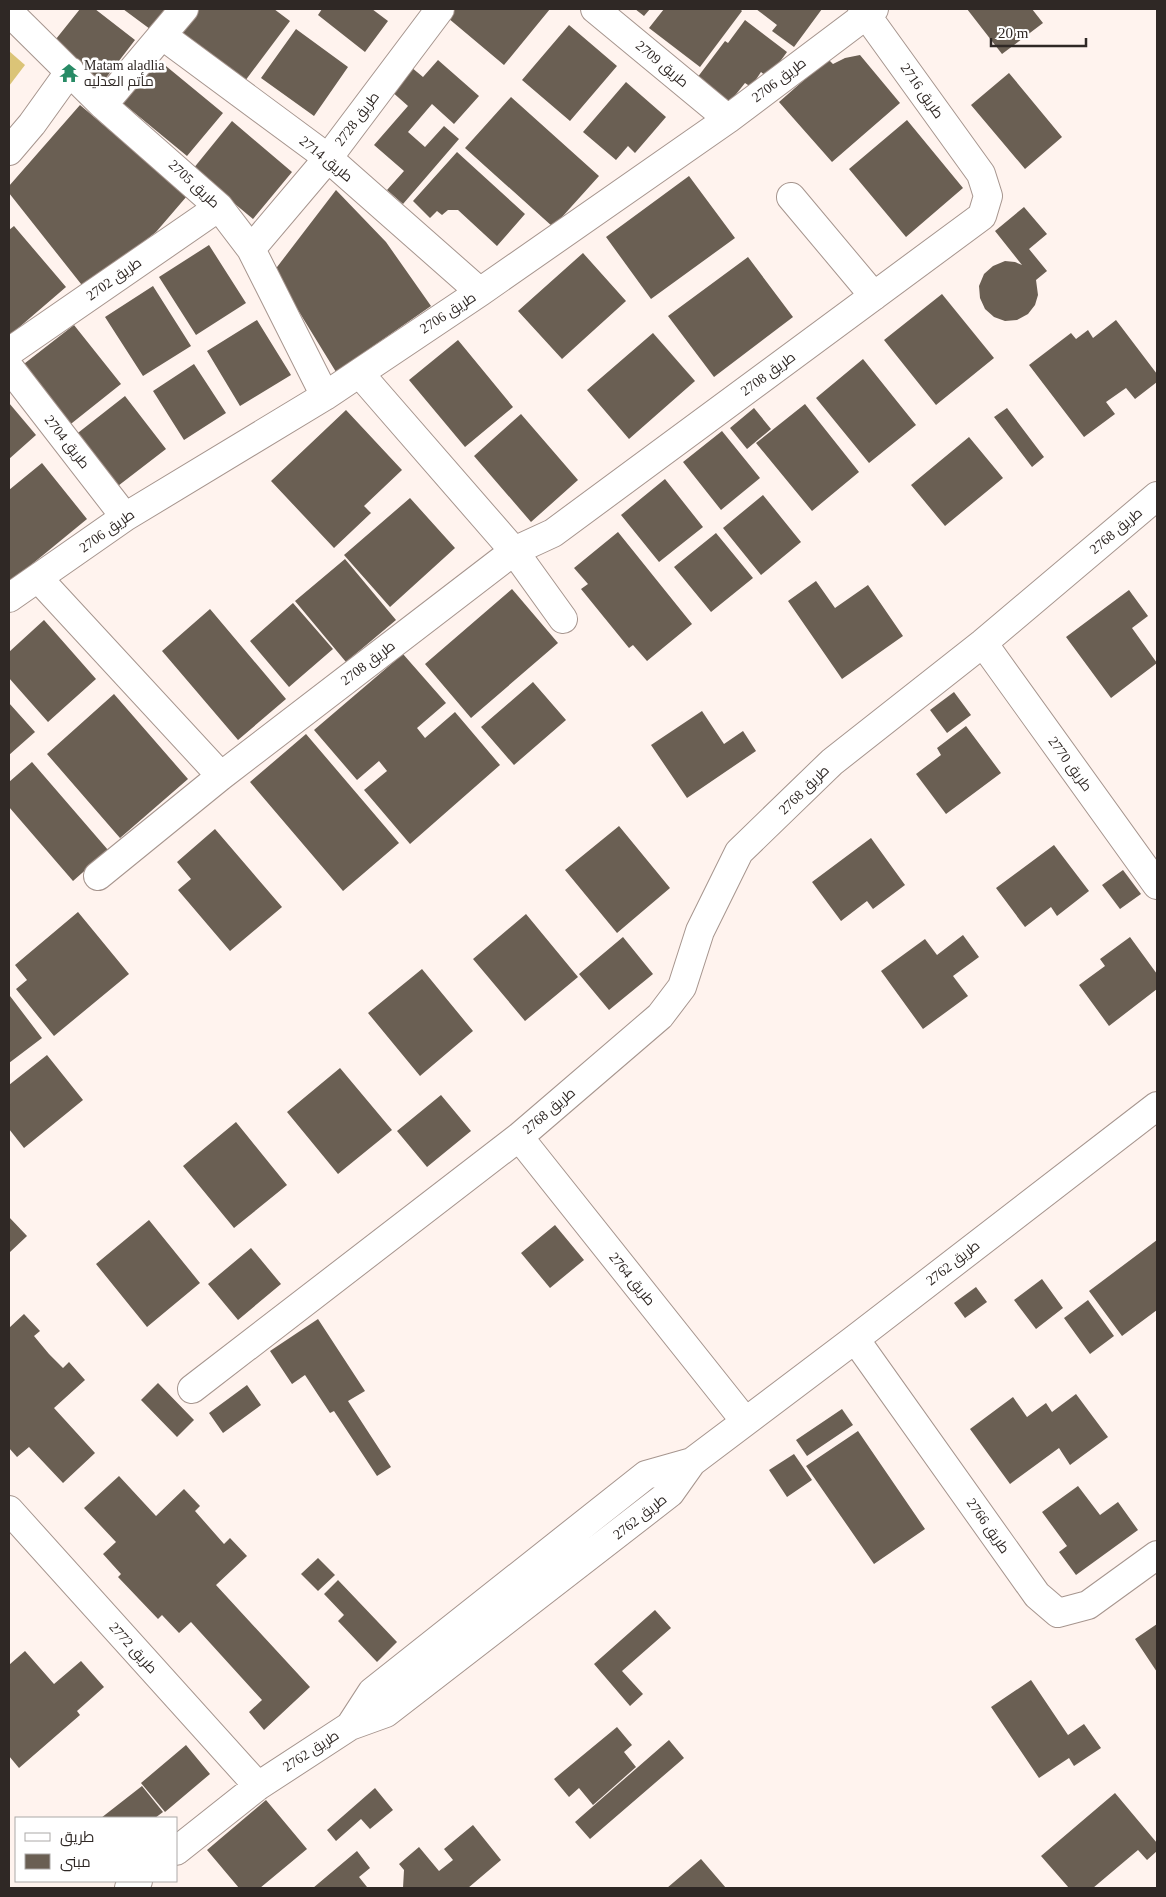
<svg xmlns="http://www.w3.org/2000/svg" width="1166" height="1897" font-family="'Times New Roman',Cairo,serif">
  <rect width="100%" height="100%" fill="#fff3ee"/>
  <path fill="#dbc477" d="M9,51L25,65L9,86Z"/>
  <path fill="#6a5f53" d="M80,9H95L135,40L102,83L52,44Z
    M123,9H165L150,29Z
    M200,9H274L290,21L245,81L182,34Z
    M322,9H372L388,21L365,52L318,15Z
    M455,9H550L504,65L448,18Z
    M635,9H650L644,16Z
    M664,9H740L742,11L700,67L649,28Z
    M756,9H822L794,47L772,31L777,25Z
    M967,9H1032L1043,23L1002,54Z
    M745,20L787,52L768,78L761,72L751,87L745,83L729,103L697,78L725,41L728,43Z
    M569,25L617,66L570,121L522,80Z
    M296,29L348,67L314,116L261,78Z
    M860,55L900,103L832,162L779,102L828,59L833,64L845,58Z
    M155,57L223,113L187,156L119,100Z
    M438,60L479,96L454,124L432,104L408,132L425,147L444,126L459,139L403,204L387,190L404,171L374,145L408,106L390,90L411,67L423,77Z
    M1009,73L1062,137L1025,169L971,105Z
    M626,82L666,117L635,153L628,146L616,160L583,132Z
    M511,97L599,176L553,227L465,148Z
    M80,105L187,196L156,232L85,289L9,193V186Z
    M907,120L963,188L906,237L849,169Z
    M232,121L292,172L253,219L193,169Z
    M457,152L525,214L497,246L458,210H448L442,215L437,211L430,218L413,201Z
    M689,176L735,238L651,299L606,237Z
    M336,190L386,242L431,306L336,372L274,271Z
    M1024,207L1047,234L1029,249L1047,271L1036,280L1038,295L1035,305L1028,314L1017,320L1005,321L994,317L985,309L980,298L979,286L984,274L993,266L1005,261L1015,262L1022,265L995,231Z
    M14,226L66,287L9,336V230Z
    M209,245L246,303L196,335L159,277Z
    M583,253L626,301L562,359L518,311Z
    M748,257L793,317L714,377L668,316Z
    M153,286L191,346L143,376L105,317Z
    M942,294L994,358L936,405L884,340Z
    M257,320L291,375L240,406L207,351Z
    M1116,320L1157,374V382L1135,399L1126,388L1106,402L1115,414L1084,437L1029,365L1071,333L1076,339L1088,330L1093,338Z
    M74,325L121,384L67,427L20,367Z
    M653,333L695,381L629,439L587,390Z
    M458,340L513,407L465,447L409,380Z
    M863,359L916,425L869,463L816,398Z
    M194,364L226,413L184,440L153,391Z
    M125,396L166,449L114,489L74,436Z
    M9,403L36,435L9,459Z
    M805,404L859,472L812,511L756,443Z
    M754,408L771,429L747,449L730,428Z
    M1007,408L1044,457L1032,467L994,417Z
    M346,410L402,470L364,506L371,513L334,548L271,481Z
    M521,414L578,480L531,522L474,456Z
    M722,431L760,478L721,510L683,462Z
    M969,437L1003,478L945,526L911,485Z
    M42,463L87,519L9,583V490Z
    M665,479L703,527L659,562L621,515Z
    M763,495L801,542L761,575L723,528Z
    M410,498L455,548L390,607L344,555Z
    M618,532L692,624L647,661L633,645L629,648L581,589L588,584L574,568Z
    M716,533L753,578L711,612L674,567Z
    M345,559L396,620L346,662L295,601Z
    M816,581L835,608L868,585L903,636L842,679L788,601Z
    M512,589L558,643L471,718L425,664Z
    M1129,590L1148,616L1132,628L1157,663L1111,698L1066,637Z
    M293,603L333,649L289,687L250,641Z
    M210,609L286,699L238,740L162,651Z
    M44,620L96,679L48,722L9,678V652Z
    M403,654L446,703L417,728L425,738L455,712L500,765L410,844L364,790L387,771L379,761L357,780L314,730Z
    M533,682L566,720L514,765L481,727Z
    M954,692L971,715L947,733L930,710Z
    M114,694L188,779L120,838L47,754Z
    M9,703L35,732L9,755Z
    M702,711L724,744L743,731L756,751L687,798L651,745Z
    M966,726L1001,773L946,814L916,774L941,755L937,748Z
    M306,734L399,843L343,891L250,782Z
    M32,762L108,850L73,881L9,807V782Z
    M619,826L670,888L617,933L565,870Z
    M215,829L282,907L230,951L178,890L191,879L177,862Z
    M871,838L905,885L873,909L867,901L841,921L812,882Z
    M1054,845L1089,891L1057,916L1051,907L1025,927L996,888Z
    M1123,870L1141,894L1120,909L1102,885Z
    M78,912L129,974L54,1036L16,989L27,980L15,965Z
    M526,914L578,977L525,1021L473,959Z
    M963,935L979,957L953,976L968,996L923,1029L881,971L925,939L937,955Z
    M623,937L653,974L609,1010L579,974Z
    M1130,937L1157,974V989L1109,1026L1079,985L1105,966L1100,959Z
    M422,969L473,1031L420,1076L368,1013Z
    M10,996L42,1038L9,1063V997Z
    M47,1055L83,1100L24,1148L9,1129V1085Z
    M340,1068L392,1130L338,1174L287,1112Z
    M441,1095L471,1131L427,1167L397,1131Z
    M236,1122L287,1185L234,1228L183,1166Z
    M9,1217L27,1236L9,1253Z
    M149,1220L200,1283L147,1327L96,1264Z
    M555,1225L584,1260L550,1288L521,1253Z
    M1157,1240V1310L1122,1336L1089,1291Z
    M251,1248L281,1284L238,1320L208,1284Z
    M1042,1279L1063,1308L1036,1329L1014,1300Z
    M976,1287L987,1302L965,1318L954,1303Z
    M1088,1300L1114,1336L1090,1354L1064,1318Z
    M24,1314L40,1331L34,1336L49,1354L63,1368L69,1362L85,1380L54,1408L95,1453L63,1483L29,1447L17,1457L9,1448V1328Z
    M318,1319L365,1391L348,1401L391,1467L377,1476L334,1411L330,1413L305,1375L292,1384L270,1351Z
    M158,1383L194,1420L177,1437L141,1400Z
    M247,1385L261,1405L223,1433L209,1413Z
    M1076,1394L1108,1437L1070,1465L1059,1448L1010,1484L970,1429L1013,1397L1027,1417L1046,1403L1052,1412Z
    M842,1409L853,1425L807,1456L796,1440Z
    M858,1431L925,1529L874,1564L806,1466Z
    M794,1454L812,1480L787,1497L769,1470Z
    M119,1476L156,1516L184,1489L200,1506L195,1511L224,1544L230,1538L247,1556L216,1585L310,1687L264,1730L249,1712L262,1700L191,1622L179,1633L162,1615L158,1619L118,1577L121,1574L103,1554L116,1542L84,1508Z
    M1078,1486L1100,1515L1118,1502L1138,1530L1076,1575L1059,1552L1067,1546L1042,1512Z
    M318,1558L335,1575L318,1591L301,1574Z
    M338,1580L397,1642L377,1662L338,1621L344,1615L324,1594Z
    M655,1610L671,1628L622,1671L643,1694L630,1706L594,1664Z
    M1157,1624V1672L1135,1639Z
    M25,1651L54,1684L81,1661L104,1687L77,1711L80,1715L19,1768L9,1756V1665Z
    M1031,1680L1068,1735L1084,1724L1101,1748L1074,1766L1069,1758L1039,1778L991,1707Z
    M617,1727L632,1745L624,1752L636,1767L593,1805L579,1788L569,1797L554,1779Z
    M669,1740L684,1758L590,1839L575,1822Z
    M186,1745L210,1774L165,1812L141,1783Z
    M142,1786L163,1812L155,1818H101Z
    M375,1788L393,1810L370,1829L361,1819L336,1841L327,1830Z
    M1115,1793L1157,1843V1851L1147,1860L1138,1850L1093,1888H1069L1041,1856Z
    M266,1800L307,1849L260,1888H239L207,1850Z
    M473,1825L501,1860L468,1888H403L404,1870L399,1864L419,1847L439,1871L453,1860L444,1849Z
    M357,1851L370,1868L359,1877L367,1887L313,1888Z
    M701,1859L726,1888H667Z"/>
  <g fill="none" stroke-linecap="round" stroke-linejoin="round">
    <g stroke="#a6958e" stroke-width="30">
      <path id="minor" d="M595,9L728,119
        M9,12L103,105L219,207L251,249L325,396
        M163,36L328,158L480,292
        M103,105L184,9
        M9,151L32,124L70,71
        M791,197L874,296
        M251,249L328,158L440,9
        M9,352L219,207
        M9,367L125,517
        M360,374L514,551L563,619
        M38,578L221,776
        M9,598L125,517L325,396L480,292L728,119L874,9
        M983,643L1157,885
        M98,876L221,776L514,551L553,533L982,216L988,196L981,174L862,9
        M519,1137L745,1421
        M855,1339L1037,1595L1058,1613L1088,1605L1157,1555
        M192,1389L519,1137L660,1016L682,987L700,931L739,852L832,762L983,643L1157,496
        M9,1510L258,1786
        M350,1726L372,1692L646,1475L692,1462
        M176,1851L258,1786L350,1726L386,1713L670,1493L692,1462L855,1339L1157,1106
        M129,1888L138,1881"/>
    </g>
    <use href="#minor" stroke="#fff" stroke-width="28"/>
  </g>
  <defs>
    <g id="temple-bare" transform="scale(1.5)"><path d="M0-6L5-2H3V0L6.5 2.5H4V6H1.5V3h-3V6H-4V2.5H-6.5L-3 0V-2H-5Z" fill="#288b66" stroke="#fff" stroke-width="2.5" paint-order="stroke"/></g>
  </defs>
  <g fill-rule="evenodd">
    <use href="#temple-bare" x="69" y="73"/>
  </g>
  <g text-anchor="middle" dominant-baseline="central" stroke-width="5" stroke-linejoin="round" paint-order="stroke">
    <g font-size="14" fill="#2f2825" stroke="#fff">
      <text transform="translate(662 64) rotate(40)">طريق 2709</text>
      <text transform="translate(779 80) rotate(-37)">طريق 2706</text>
      <text transform="translate(922 91) rotate(55)">طريق 2716</text>
      <text transform="translate(357 119) rotate(-53)">طريق 2728</text>
      <text transform="translate(326 159) rotate(39)">طريق 2714</text>
      <text transform="translate(194 184) rotate(43)">طريق 2705</text>
      <text transform="translate(114 279) rotate(-35)">طريق 2702</text>
      <text transform="translate(448 313) rotate(-33)">طريق 2706</text>
      <text transform="translate(768 374) rotate(-36)">طريق 2708</text>
      <text transform="translate(67 442) rotate(52)">طريق 2704</text>
      <text transform="translate(107 531) rotate(-35)">طريق 2706</text>
      <text transform="translate(1116 531) rotate(-40)">طريق 2768</text>
      <text transform="translate(368 663) rotate(-37)">طريق 2708</text>
      <text transform="translate(1070 764) rotate(54)">طريق 2770</text>
      <text transform="translate(804 790) rotate(-44)">طريق 2768</text>
      <text transform="translate(549 1111) rotate(-40)">طريق 2768</text>
      <text transform="translate(953 1263) rotate(-38)">طريق 2762</text>
      <text transform="translate(632 1279) rotate(51)">طريق 2764</text>
      <text transform="translate(640 1517) rotate(-38)">طريق 2762</text>
      <text transform="translate(988 1526) rotate(55)">طريق 2766</text>
      <text transform="translate(133 1648) rotate(48)">طريق 2772</text>
      <text transform="translate(311 1751) rotate(-33)">طريق 2762</text>
    </g>
    <g font-size="14" fill="#2f2825" stroke="#fff" text-anchor="start">
      <text x="84" y="65">Matam aladlia<tspan x="84" dy="16">مأتم العدليه</tspan></text>
    </g>
  </g>
  <rect width="1166" height="1897" fill="none" stroke="#2f2825" stroke-width="20"/>
  <rect x="15" y="1817" width="162" height="65" fill="#ffffff" stroke="#aca9a8"/>
  <rect x="25" y="1833" width="25" height="8" fill="#ffffff" stroke="#aca9a8"/>
  <text x="60" y="1842" font-size="15" fill="#2f2825">طريق</text>
  <rect x="25" y="1854" width="25" height="15" fill="#6a5f53" stroke="#aca9a8"/>
  <text x="60" y="1867" font-size="15" fill="#2f2825">مبنى</text>
  <path d="M991 38v8h95v-8" fill="none" stroke="#2f2825" stroke-width="2.5"/>
  <text x="998" y="38" font-size="15" fill="#2f2825" stroke="#ffffff" stroke-width="4" paint-order="stroke">20 m</text>
</svg>
